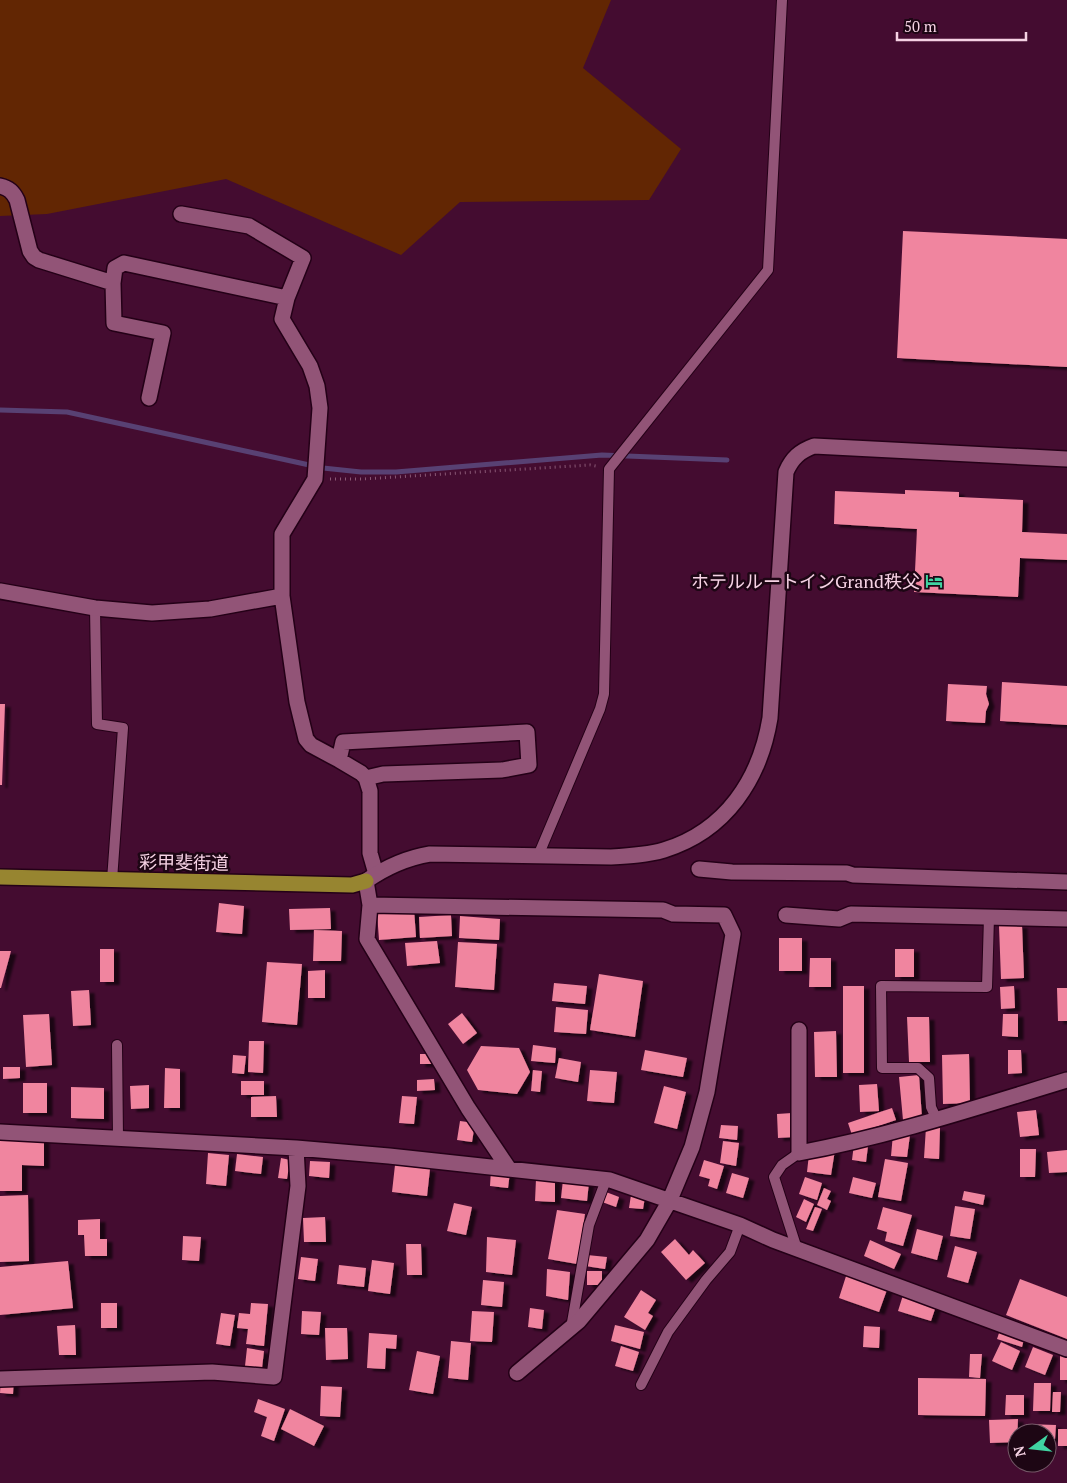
<svg xmlns="http://www.w3.org/2000/svg" width="1067" height="1483" font-family="'PT Serif','Noto Sans JP',serif">
  <defs>
    <filter id="shadow"><feDropShadow dx="5.5" dy="3" stdDeviation="1" flood-color="#0009"/></filter>
  </defs>
  <rect width="100%" height="100%" fill="#440c30"/>
  <path fill="#622603" d="M0,0H611L583,68L681,149L649,200L460,202L401,255L226,179L47,214L0,216Z"/>
  <g fill="none" stroke-linecap="round" stroke-linejoin="round">
    <path stroke="#584173" stroke-width="5" d="M0,410L67,412L323,468L361,472H396L602,455L727,460"/>
  </g>
  <path fill="#f0859f" filter="url(#shadow)" d="M903,231L1067,239V367L897,358Z
    M905,490L959,492V497L1023,500L1022,532L1067,534V560L1020,558L1018,597L914,592L917,529L834,524L835,491L905,494Z
    M1002,682L1067,686V725L1000,721Z
    M948,684L987,686L986,694L989,704L986,711L985,723L946,721Z
    M0,704H5L2,785H0Z
    M219,903L244,906L242,934L216,932Z
    M330,908L331,929L290,930L289,909Z
    M414,909L416,937L379,940L377,912Z
    M451,915L452,936L420,938L419,917Z
    M460,916L500,919L499,940L459,938Z
    M1022,925L1024,978L1001,979L999,926Z
    M314,930L342,931L341,961H313Z
    M779,938H802V971H779Z
    M437,941L440,963L407,966L405,943Z
    M458,942L497,944L494,990L455,987Z
    M100,949H114V982H100Z
    M895,949H914V977H895Z
    M0,951H11L1,988H0Z
    M810,958H831V987H809Z
    M267,962L302,964L297,1025L262,1022Z
    M325,970V998H308V971Z
    M599,974L643,981L635,1037L590,1030Z
    M554,983L587,986L585,1004L552,1001Z
    M843,986H864V1073H843Z
    M1014,986L1015,1008L1001,1009L1000,987Z
    M1057,988H1067V1021H1058Z
    M89,990L91,1025L73,1026L71,991Z
    M556,1007L588,1010L586,1034L554,1032Z
    M462,1013L477,1033L463,1044L448,1024Z
    M49,1014L52,1065L26,1067L23,1015Z
    M1003,1014H1018V1037L1002,1036Z
    M907,1017H929L930,1062H909Z
    M836,1031L837,1077H815L814,1032Z
    M249,1041H264L263,1073L248,1072Z
    M533,1045L556,1048L555,1063L531,1061Z
    M481,1046L519,1048L530,1072L517,1094L478,1090L467,1070Z
    M645,1050L687,1058L683,1077L641,1070Z
    M1008,1050H1021L1022,1073L1008,1074Z
    M420,1054H438L439,1064H420Z
    M969,1054L970,1103L943,1104L942,1055Z
    M233,1055L246,1056L244,1074L232,1073Z
    M559,1058L581,1062L578,1082L555,1078Z
    M3,1067H20V1078L3,1079Z
    M165,1068L180,1069V1108H164Z
    M533,1070L542,1071L540,1092L531,1091Z
    M590,1070L617,1072L614,1103L587,1101Z
    M919,1075L922,1118L903,1120L899,1077Z
    M434,1079L435,1090L417,1091V1080Z
    M241,1081H264V1095H241Z
    M23,1083H47V1113H23Z
    M877,1084L879,1111L860,1112L859,1085Z
    M149,1085V1108L131,1109L130,1086Z
    M664,1086L686,1092L677,1129L654,1123Z
    M71,1087L104,1088V1119L71,1118Z
    M276,1096L277,1117H251V1097Z
    M402,1096L417,1097L414,1124L399,1123Z
    M892,1108L896,1120L852,1135L848,1123Z
    M1036,1110L1039,1135L1020,1137L1017,1112Z
    M792,1113L794,1137L778,1138L777,1114Z
    M460,1121L475,1123L472,1142L457,1140Z
    M721,1125L738,1126L737,1140L719,1138Z
    M926,1127L940,1128L939,1159L924,1158Z
    M893,1134L910,1135L907,1157L891,1156Z
    M0,1136H44V1166L22,1165V1191H0Z
    M723,1141L739,1143L736,1166L720,1163Z
    M854,1144L868,1146L866,1162L852,1160Z
    M1020,1149H1036L1035,1177H1020Z
    M835,1150L831,1175L807,1172L809,1154Z
    M1067,1150V1172L1049,1173L1047,1152Z
    M208,1153L229,1155L226,1186L206,1184Z
    M237,1154L263,1157L261,1174L235,1171Z
    M281,1158L290,1160L287,1179L278,1178Z
    M885,1159L908,1163L901,1201L878,1197Z
    M704,1160L724,1166L717,1189L708,1186L710,1179L699,1176Z
    M310,1161L330,1162L329,1178L309,1176Z
    M395,1165L430,1169L427,1196L392,1192Z
    M491,1170L510,1172L508,1188L490,1186Z
    M732,1173L749,1178L743,1198L726,1193Z
    M805,1177L822,1183L817,1200L799,1194Z
    M853,1177L876,1183L872,1198L849,1193Z
    M536,1179H555V1202L535,1201Z
    M563,1180L589,1182L587,1201L561,1198Z
    M824,1188L831,1191L827,1199L831,1201L827,1210L817,1205Z
    M964,1191L985,1195L983,1205L962,1200Z
    M606,1192L619,1197L616,1207L602,1202Z
    M28,1195L29,1261L0,1262V1196Z
    M631,1195L645,1197L643,1209L629,1208Z
    M804,1199L814,1204L806,1222L796,1217Z
    M454,1203L472,1207L466,1235L447,1231Z
    M955,1206L975,1209L970,1239L950,1236Z
    M815,1207L822,1209L813,1231L806,1229Z
    M883,1207L912,1215L903,1246L885,1241L887,1232L877,1229Z
    M557,1210L585,1214L577,1264L548,1259Z
    M325,1217L326,1242H304L303,1218Z
    M100,1219V1239H107V1256H85L84,1235H78V1220Z
    M917,1229L943,1236L937,1260L911,1253Z
    M183,1236L201,1237L199,1261L182,1260Z
    M487,1237L516,1240L512,1275L486,1272Z
    M675,1239L689,1255L693,1250L705,1263L686,1280L661,1252Z
    M870,1240L901,1254L894,1269L864,1256Z
    M406,1244H421L422,1275H407Z
    M955,1246L977,1252L968,1283L947,1277Z
    M587,1255L607,1257L605,1269L585,1266Z
    M301,1257L318,1259L315,1281L298,1279Z
    M372,1260L394,1263L390,1294L368,1291Z
    M68,1261L73,1308L0,1315V1267Z
    M339,1265L366,1268L364,1287L337,1284Z
    M547,1269L570,1272L568,1300L546,1296Z
    M587,1271H602V1285H587Z
    M847,1273L888,1287L879,1312L839,1298Z
    M1020,1279L1067,1297V1339L1006,1315Z
    M483,1280L504,1282L502,1307L481,1305Z
    M641,1290L656,1300L648,1313L653,1316L645,1330L624,1317Z
    M904,1292L937,1303L931,1321L898,1311Z
    M101,1303H117V1328H101Z
    M251,1303L268,1304L264,1346L246,1344L248,1329L237,1328L239,1313L250,1314Z
    M530,1308L544,1310L542,1329L528,1327Z
    M302,1311L321,1312L319,1335L301,1334Z
    M472,1311L494,1312L492,1342L470,1341Z
    M221,1313L235,1315L230,1346L216,1344Z
    M75,1325L76,1355H59L57,1326Z
    M615,1325L644,1332L640,1349L611,1341Z
    M864,1326L880,1327L879,1348L863,1347Z
    M1001,1327L1025,1335L1022,1347L997,1339Z
    M325,1328H347L348,1359L326,1360Z
    M369,1333L397,1335L396,1349L386,1348L385,1369L367,1368Z
    M451,1341L471,1343L468,1380L448,1378Z
    M1001,1342L1020,1351L1012,1370L992,1361Z
    M621,1346L639,1352L633,1371L615,1366Z
    M1033,1347L1053,1355L1045,1375L1025,1367Z
    M247,1348L264,1351L262,1368L245,1366Z
    M417,1351L440,1356L433,1394L409,1390Z
    M970,1354H982L980,1378L969,1377Z
    M1060,1355H1067V1380H1060Z
    M1,1376H14L13,1394L0,1393Z
    M918,1378L986,1379L985,1416L918,1415Z
    M1034,1383H1051L1050,1411H1033Z
    M321,1386L342,1387L340,1417L320,1416Z
    M1053,1392H1061L1060,1412H1052Z
    M1006,1395H1024V1415H1005Z
    M258,1399L285,1409L274,1441L261,1436L267,1417L254,1412Z
    M290,1409L324,1426L314,1446L281,1429Z
    M1018,1419L1017,1442L990,1443L989,1420Z
    M1026,1424L1056,1425L1055,1439H1047V1433H1026Z
    M1058,1429H1067V1446H1058Z"/>
  <g fill="none" stroke-linecap="round" stroke-linejoin="round">
    <g stroke="#240017" stroke-width="12">
      <path id="service" d="M95,608L97,724L123,728L112,880
        M538,856L600,709L604,694L609,469L768,270L782,0
        M117,1045L118,1138
        M937,1120L931,1107L929,1078L918,1068H882L881,986L987,987L989,917
        M797,1249L774,1177L782,1165L799,1153
        M571,1328L589,1225L606,1180
        M641,1385L668,1332L706,1280L730,1252L740,1225"/>
    </g>
    <g stroke="#240017" stroke-width="18">
      <path id="minor" d="M0,186C9,188 13,192 17,200L30,251L34,257L39,260L113,283L115,268L124,263L287,298L282,319L310,366L317,386L320,408L315,479L282,534V596L297,702L306,739L311,745L339,760L361,773L366,778L370,791V853L376,874
        M181,214L249,226L303,258L287,298
        M113,283L114,323L163,333L149,398
        M0,591L95,608L152,613L210,609L282,596
        M339,760L343,742L527,732L529,765L502,770L383,774L366,778
        M699,869L732,872L847,873L853,875L1067,882
        M366,881L370,905L367,939L468,1108L509,1169
        M370,905L663,910L673,914L724,915L733,934L707,1092L692,1147L669,1202L647,1240L579,1321L517,1373
        M786,915L839,919L851,914L1067,919
        M799,1030V1153C890,1136 978,1107 1067,1080
        M0,1132L296,1148L389,1156L610,1180L740,1225L773,1240L1067,1349
        M0,1379L212,1372L274,1377L298,1186L296,1148"/>
    </g>
    <g stroke="#240017" stroke-width="18">
      <path id="tertiary" d="M366,881C386,867 406,858 430,854L611,857C629,856 647,855 664,850C726,831 760,779 770,718L786,472C792,458 800,451 814,446L1067,459"/>
    </g>
    <g stroke="#240017" stroke-width="18">
      <path id="trunk" d="M0,877L352,885L366,881"/>
    </g>
    <path stroke="#895875" stroke-width="3" stroke-dasharray="1 4" stroke-linecap="butt" d="M330,479H363L590,465L596,466"/>
    <use href="#service" stroke="#925477" stroke-width="10"/>
    <use href="#minor" stroke="#925477" stroke-width="15"/>
    <use href="#tertiary" stroke="#925477" stroke-width="15"/>
    <use href="#trunk" stroke="#978530" stroke-width="15"/>
  </g>
  <defs>
    <g id="hotel-bare" transform="scale(1.35)"><path d="M-6-4.5h1.5V1H6V5H4.5V3h-9V5H-6ZM-4 0a1.8 1.8 0 1 1 3.6 0ZM.5 0V-2.5h3Q6-2.5 6 0Z" fill="#40d4a2" stroke="#1d0614" stroke-width="2.5" paint-order="stroke"/></g>
  </defs>
  <g fill-rule="evenodd">
    <use href="#hotel-bare" x="934" y="581"/>
  </g>
  <g text-anchor="middle" dominant-baseline="central" stroke-width="5" stroke-linejoin="round" paint-order="stroke">
    <g font-size="18" fill="#f6d2e4" stroke="#1d0614" text-anchor="end">
      <text x="920" y="581">ホテルルートインGrand秩父</text>
    </g>
    <g font-size="18" fill="#f6d2e4" stroke="#1d0614">
      <text transform="translate(184 862) rotate(1)">彩甲斐街道</text>
    </g>
  </g>
  <g transform="translate(1032 1448) rotate(255)"><circle r="24" fill="#1d0614" stroke="#745867"/>
  <path d="M0-4L9 19L0 12L-9 19Z" fill="#40d4a2"/>
  <text y="-8" font-size="14" font-weight="bold" text-anchor="middle" fill="#f6d2e4">N</text>
  </g>
  <path d="M897 32v8h129v-8" fill="none" stroke="#f6d2e4" stroke-width="2.5"/>
  <text x="904" y="32" font-size="15" fill="#f6d2e4" stroke="#1d0614" stroke-width="4" paint-order="stroke">50 m</text>
</svg>
